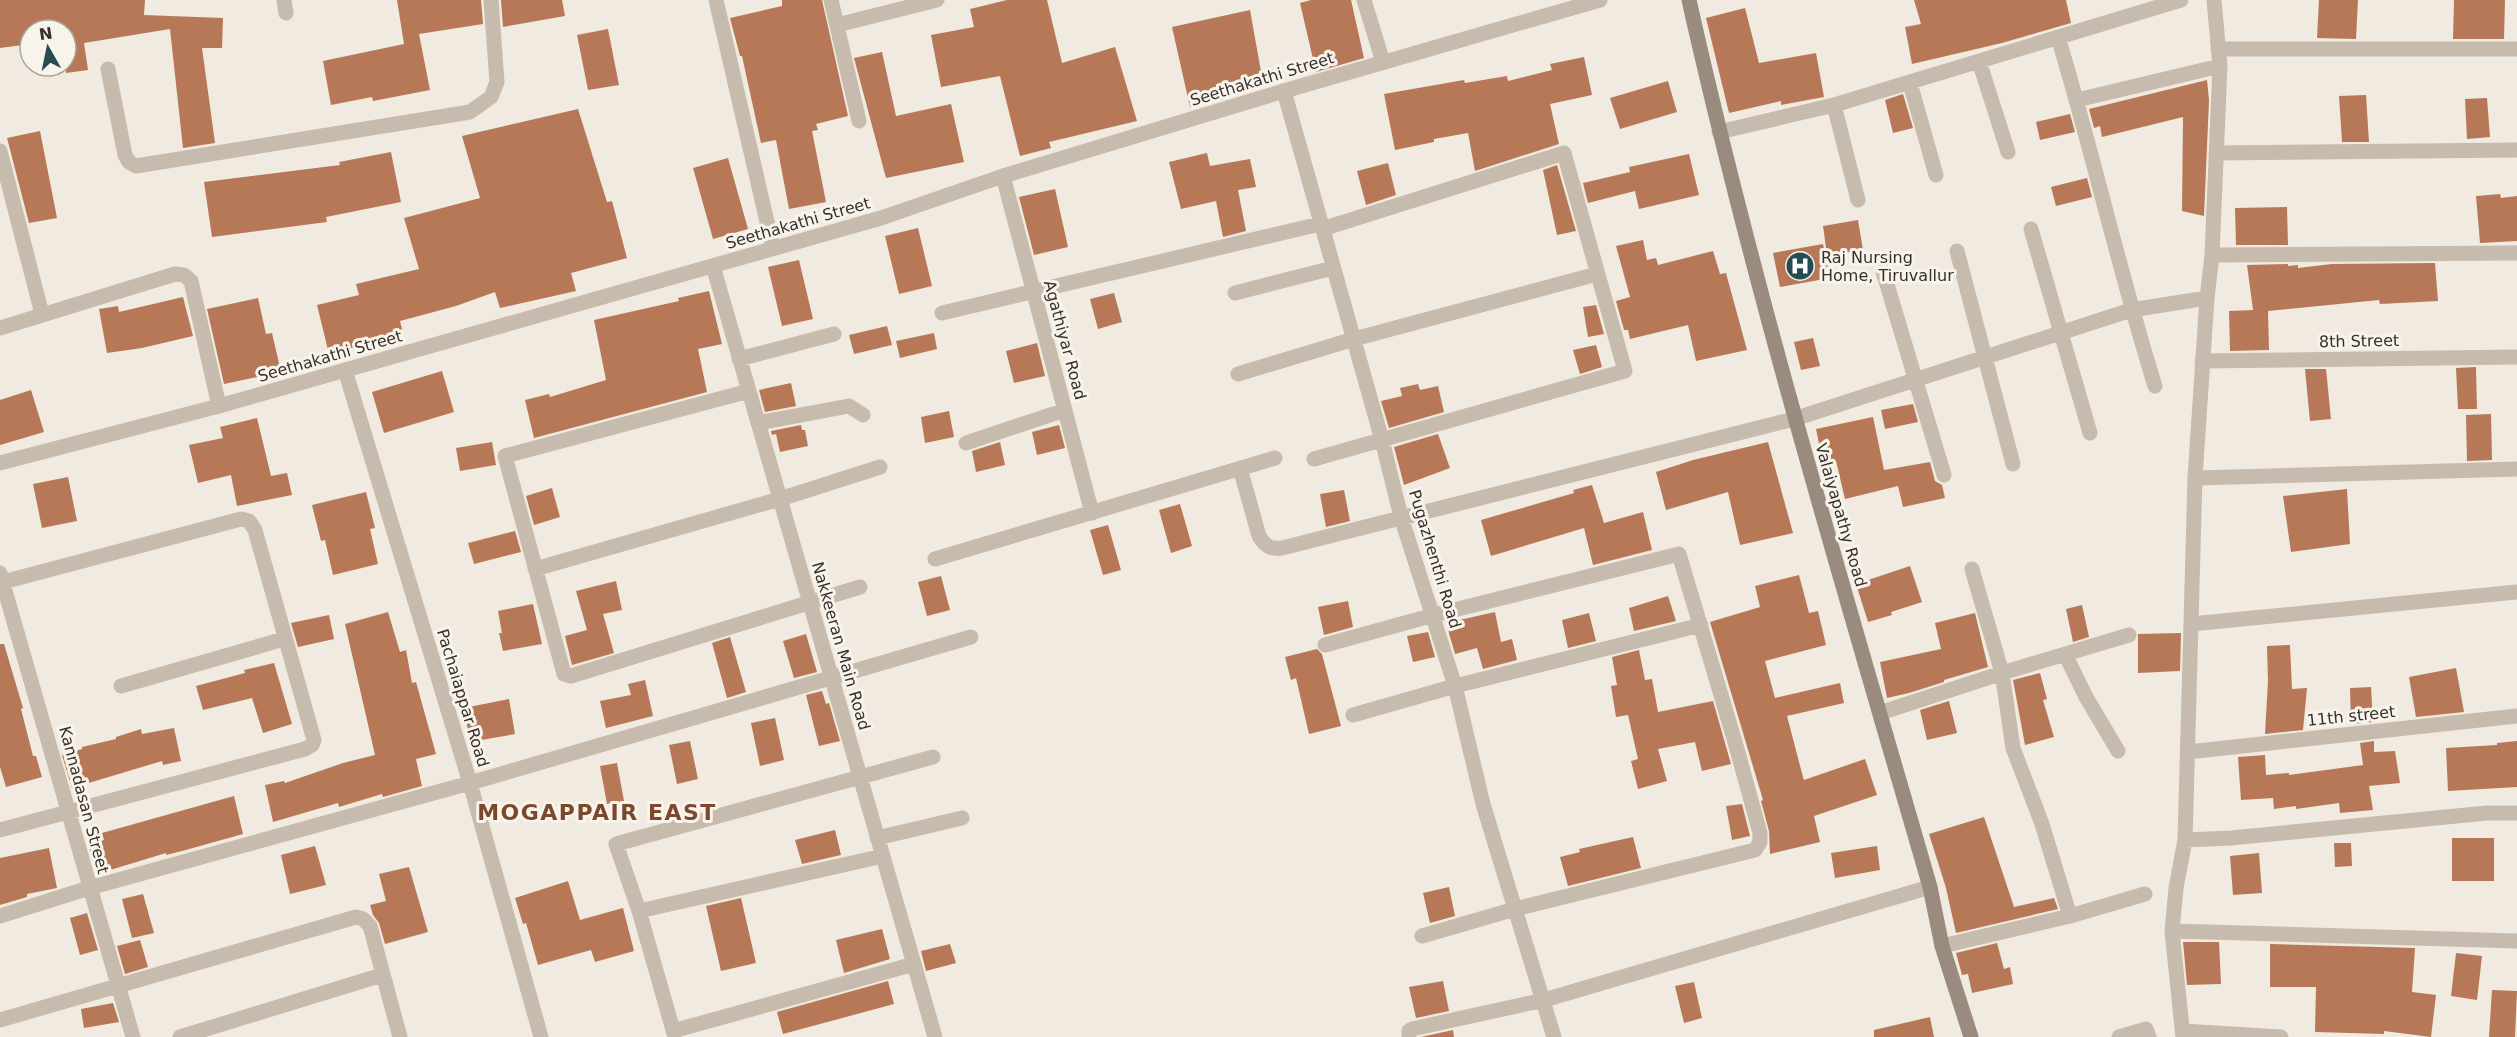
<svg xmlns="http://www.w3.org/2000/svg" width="2517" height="1037" font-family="'DejaVu Sans',sans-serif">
  <rect width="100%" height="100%" fill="#f0eae0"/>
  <path fill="#b77857" d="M0,0H145L144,15L223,18L222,48H202L215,143L183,148L170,29L84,43L88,70L66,73V30H30V44L0,48Z
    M397,0H481L483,24L419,34L430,90L373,101L372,97L331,105L323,61L404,44Z
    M501,0H562L565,16L503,27Z
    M782,0H822L848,116L816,124L818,130L812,131L826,202L789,209L776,140L761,143L742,56H740L730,18L782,6Z
    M1007,0H1047L1062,63L1115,47L1137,121L1049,142L1051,148L1020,156L1000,76L941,87L931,35L974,27L970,9Z
    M1311,0H1351L1364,58L1316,72L1300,3Z
    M1914,0H2066L2071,23L2002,43L1912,64L1905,27L1921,24Z
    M2319,0H2358L2356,39L2317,38Z
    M2454,0H2505L2504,39H2453Z
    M1745,8L1759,63L1816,53L1824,97L1781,105V101L1729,113L1706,18Z
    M1250,10L1262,77L1224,83L1228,98L1190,107L1172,27Z
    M608,29L619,85L588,90L577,35Z
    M882,52L896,116L951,104L964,162L886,178L854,58Z
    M1584,57L1592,95L1550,104L1559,144L1475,171L1468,133L1434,139V142L1395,150L1384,94L1464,80L1465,83L1507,76L1508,81L1552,70L1550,64Z
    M2207,80L2209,100L2204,216L2182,211L2183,117L2102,137L2100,126L2094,128L2089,109Z
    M1668,81L1677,112L1620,129L1610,98Z
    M1903,94L1913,128L1893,133L1885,100Z
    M2366,95L2369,142H2342L2339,96Z
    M2487,98L2490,137L2467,139L2465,99Z
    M578,109L607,202L612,201L627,258L571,273L576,291L500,308L495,292L456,306L400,321L403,333L363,342V345L329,354L317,305L359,295L356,284L419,269L404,218L480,198L462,136Z
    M2070,114L2075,132L2040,140L2036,122Z
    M40,131L57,218L29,223L7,138Z
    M391,152L401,202L326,217L327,222L212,237L204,182L340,165L339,162Z
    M1207,153L1210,166L1250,159L1256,187L1238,190L1246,231L1223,237L1216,201L1181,209L1169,162Z
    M1689,154L1699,195L1639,209L1635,191L1588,203L1583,183L1630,172L1629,167Z
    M728,158L748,229L713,239L693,168Z
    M1388,163L1396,195L1366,205L1357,171Z
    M1557,165L1576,231L1557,235L1543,170Z
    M2087,178L2092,197L2056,206L2051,187Z
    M1055,189L1068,247L1034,255L1019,197Z
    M2500,194L2501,198L2517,196V241L2480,243L2476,196Z
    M2287,207L2288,245H2236L2235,208Z
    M1858,220L1863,250L1827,255L1823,226Z
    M918,228L932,286L899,294L885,236Z
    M1643,240L1647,260L1656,258L1658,265L1713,251L1720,274L1726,273L1747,350L1696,361L1688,325L1630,339L1628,330H1624L1616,301L1630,297L1616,246Z
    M1823,244L1830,278L1780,287L1773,253Z
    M799,260L813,319L782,326L768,267Z
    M2435,263L2438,301L2380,304L2379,300L2268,311L2269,350L2230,351L2229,311L2253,310L2247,265L2288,264V266L2298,265V268L2332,264Z
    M709,291L722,344L698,349L707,392L534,438L525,400L549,394L550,397L606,380L594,320L679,301L678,298Z
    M1114,293L1122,322L1098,329L1090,299Z
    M183,297L193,336L142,348L107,353L99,309L118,306L119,312Z
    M258,298L266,334L272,333L281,372L224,384L207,309Z
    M1596,305L1604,334L1588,337L1583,307Z
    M887,326L892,345L854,354L849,335Z
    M934,333L937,349L900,358L896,341Z
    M1813,338L1820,366L1801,370L1794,342Z
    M1037,343L1045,376L1014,383L1006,351Z
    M1596,345L1602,367L1580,374L1573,350Z
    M2476,367L2477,409H2458L2456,368Z
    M2305,369H2326L2331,419L2310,421Z
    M442,371L454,412L384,433L372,392Z
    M791,383L796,406L765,412L759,390Z
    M1418,384L1420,390L1438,386L1444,412L1389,428L1381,401L1402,396L1400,388Z
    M31,390L44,432L0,445V400Z
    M1913,404L1918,422L1885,429L1881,410Z
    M949,411L954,437L925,443L921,417Z
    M2491,414L2492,460L2467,461L2466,415Z
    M1873,417L1884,470L1930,462L1935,481L1942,485L1945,498L1903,507L1898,486L1845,499L1836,461L1823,463L1816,429Z
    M257,418L271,476L287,473L292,495L237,506L231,475L198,483L189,445L223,438L220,427Z
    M801,425L802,430H805L808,446L780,452L776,434L772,435L771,431Z
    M1059,425L1065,448L1037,455L1032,432Z
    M1438,434L1450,468L1404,485L1394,447Z
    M492,442L496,465L460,471L456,448Z
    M1000,442L1005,465L976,472L972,451Z
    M1768,442L1793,533L1740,545L1728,492L1666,510L1656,472L1693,460Z
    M68,477L77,521L42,528L33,484Z
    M1592,485L1604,523L1643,512L1652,550L1593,565L1584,528L1491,556L1481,520L1574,493L1573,490Z
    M552,488L560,517L534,525L526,496Z
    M2347,489L2350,544L2291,552L2283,496Z
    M1344,490L1350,521L1326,527L1320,494Z
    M366,492L375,528L370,529L378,564L333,575L325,540L321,541L312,505Z
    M1180,504L1192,546L1171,553L1159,510Z
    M1108,525L1121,570L1103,575L1090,530Z
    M515,531L521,552L474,564L468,543Z
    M1910,566L1922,602L1891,612L1892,615L1868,622L1856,584Z
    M1799,575L1809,613L1818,611L1826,645L1765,661L1775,698L1840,683L1844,703L1787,716L1803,777L1804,780L1865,759L1877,795L1814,816L1820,842L1770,854L1769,831L1761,801L1763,800L1710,622L1760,607L1755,586Z
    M941,576L950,610L927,616L918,582Z
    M616,581L622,610L603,614L614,653L572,665L565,636L587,630L576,591Z
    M1668,596L1676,621L1634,631L1629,608Z
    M1348,601L1353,627L1324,635L1318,607Z
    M533,604L542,644L503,651L499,633H502L498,611Z
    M2082,605L2089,637L2073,642L2066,609Z
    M388,612L400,652L406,650L412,683L416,682L436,754L416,759L422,786L383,797L382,794L339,807L338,803L273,822L265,785L284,781L285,783L343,763L375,755L345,624Z
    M1495,612L1501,642L1512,639L1517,660L1483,669L1477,648L1455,654L1446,623Z
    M1589,613L1596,641L1568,648L1562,620Z
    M1975,613L1988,667L1944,680V682L1909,693L1887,698L1880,662L1941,649L1935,623Z
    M329,615L334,639L298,647L291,623Z
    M1428,632L1435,657L1413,662L1407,636Z
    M2181,633L2180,671L2138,673V634Z
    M806,634L817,672L794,678L783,641Z
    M730,637L746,692L727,698L712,643Z
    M0,644H4L23,708L21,709L33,756H36L42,777L6,787L0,767Z
    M2290,645L2292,689L2307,688L2303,730L2265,734L2268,681L2267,646Z
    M1317,649L1322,654L1341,726L1309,734L1296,678L1291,680L1285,657Z
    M1639,650L1645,680L1652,679L1658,712L1713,701L1731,764L1702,771L1695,742L1658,749L1667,781L1638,789L1631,761L1638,759L1628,715L1616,717L1611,686L1617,685L1612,657Z
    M274,663L292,724L263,733L252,698L203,710L196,686L245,673L244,670Z
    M2456,668L2464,712L2416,717L2409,677Z
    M2040,673L2047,699L2043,700L2054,737L2025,745L2013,680Z
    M645,680L653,716L606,728L600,701L631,695L628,684Z
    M2371,687L2373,722L2351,724L2350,688Z
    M822,691L826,704L829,703L840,741L819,746L806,695Z
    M509,699L515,734L470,742L464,708Z
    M1949,701L1957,733L1927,740L1920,710Z
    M775,718L784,760L760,766L751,723Z
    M174,728L181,761L163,765L162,761L72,788L62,755L82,749V747L116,739V737L141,729L142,734Z
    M690,741L698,779L677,784L669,745Z
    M2374,741V752L2395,751L2400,783L2369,786L2373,810L2340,813L2339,803L2296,809V806L2274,809L2273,798L2241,800L2238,757L2265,755L2266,775L2289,773V775L2363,765L2360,743Z
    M2517,741V787L2448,791L2446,748L2497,745V743Z
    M617,763L624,801L607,804L600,766Z
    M234,796L243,834L182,851L166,855V853L97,874L88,844L104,840L102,833Z
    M1742,804L1750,836L1732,840L1726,806Z
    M1984,817L2014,907L2054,898L2058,909L1956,933L1946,888L1929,834Z
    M835,830L841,855L802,864L795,840Z
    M1633,837L1641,868L1568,886L1560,857L1580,852L1579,849Z
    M2452,838H2494V881H2452Z
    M2334,843H2351L2352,866L2335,867Z
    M315,846L326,885L290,894L281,855Z
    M1877,846L1880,870L1835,878L1831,853Z
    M49,848L57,888L27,894V897L0,905V858Z
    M2259,853L2262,893L2233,895L2230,856Z
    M409,867L428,932L385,944L379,923L373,915L370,905L386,901L379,874Z
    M568,881L580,920L623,908L634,951L595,962L591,950L538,965L526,923L523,924L515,898Z
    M1449,887L1455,916L1430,923L1423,893Z
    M143,894L154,933L132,938L122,899Z
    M741,898L756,963L721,971L706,906Z
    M87,913L98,950L80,955L70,918Z
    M882,929L890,959L844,973L836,940Z
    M140,940L148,967L125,974L117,946Z
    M2183,942H2219L2221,984L2187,985Z
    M1997,943L2004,969L2010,967L2013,984L1972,993L1968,974L1962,975L1956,953Z
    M950,944L956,963L926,971L921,951Z
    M2270,944L2415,948L2412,992L2436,995L2431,1037L2384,1031V1034L2315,1032L2316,987H2270Z
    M2456,953L2482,956L2477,1000L2451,996Z
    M888,981L894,1004L783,1034L777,1012Z
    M1443,981L1449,1011L1416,1018L1409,987Z
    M1694,982L1702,1018L1684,1023L1675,986Z
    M2492,990L2517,991L2515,1037H2489Z
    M113,1003L119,1022L84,1028L81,1009Z
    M1930,1017L1934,1037H1874V1030Z
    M1453,1030L1454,1037H1421Z"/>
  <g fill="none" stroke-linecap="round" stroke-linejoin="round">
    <path stroke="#c7bbad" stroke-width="15" d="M284,0L286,13
      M716,0L773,248
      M831,0L859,121
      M1364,0L1383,62
      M837,25L937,0
      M2058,37C2093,153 2119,271 2155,386
      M2218,49H2517
      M1979,61L2008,152
      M108,69L125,155L129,162L136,166L470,112L491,97L497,82L491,0
      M1910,83L1936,175
      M1284,91L1382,440L1401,517L1455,686L1483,804L1554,1037
      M2077,100L2220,66
      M1834,105L1858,200
      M1719,132L1834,105L2181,0
      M0,151L42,314
      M2216,153L2517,150
      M1003,176L1092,513
      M2031,229L2090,433
      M1957,251L2013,464
      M2212,255L2517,253
      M713,266L935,1037
      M1883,271L1944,475
      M1235,293L1333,268
      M942,313L1320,224
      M0,328L175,274L184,275L191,281L219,406
      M739,359L834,334
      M2202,361L2517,357
      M345,370L470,783L541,1037
      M1238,374L1354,339L1597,274
      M749,391L505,456L564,674L571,676L860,587
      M758,423L849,406L863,415
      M966,443L1065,410
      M1314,459L1625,371L1564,153L1322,229
      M1240,468L1259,536C1266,547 1270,549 1282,548L1794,419L2131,310L2207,298
      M2195,478L2517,469
      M935,559L1275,458
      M535,569L780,499L880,467
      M1972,569L2002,673L2013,748L2042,824L2070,916
      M0,573L133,1037
      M2191,624L2517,592
      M1325,645L1434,615L1679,554L1735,742L1760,833V842L1755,850L1515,909L1422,936
      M2065,654L2086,697L2118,751
      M121,686L284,639
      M1880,713L2002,673L2129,635
      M1353,715L1455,686L1701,625
      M2188,752L2517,716
      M0,830L305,749L312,745L314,740L255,530L249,521L241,519L3,582
      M877,838L962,818
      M2185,840L2231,838L2487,813H2517
      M639,911L883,856
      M0,916L89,888L470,783L971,637
      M2172,931L2517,941
      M1942,946L2070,916L2145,894
      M0,1020L356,917L363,919L370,926L400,1037
      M673,1031L914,964
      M2183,1031L2281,1037
      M180,1037L382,975
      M675,1037L639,911L616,844L933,757
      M1409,1037V1031L1412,1029L1544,1000L1930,887
      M2119,1037L2146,1029L2149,1037
      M2183,1037L2172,931L2176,888L2185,840L2195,478L2207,298L2212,255L2220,66L2214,0"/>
    <path stroke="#c7bbad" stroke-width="15" d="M0,463L219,406L881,218L1003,176L1284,91L1600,0"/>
    <path stroke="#9a8b7f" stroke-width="15" d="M1689,0C1756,299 1845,592 1930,887L1942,946L1971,1037"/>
  </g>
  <defs>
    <g id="hospital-disc" transform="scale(1.5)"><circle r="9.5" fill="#254b53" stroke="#f8f4ec"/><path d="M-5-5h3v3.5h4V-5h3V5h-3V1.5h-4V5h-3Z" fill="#fff"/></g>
  </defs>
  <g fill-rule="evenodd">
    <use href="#hospital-disc" x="1800" y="266"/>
  </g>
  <g text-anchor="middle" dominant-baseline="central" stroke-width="6" stroke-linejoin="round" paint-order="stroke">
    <g font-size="16" fill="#36302b" stroke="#f8f4ec">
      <text transform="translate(1262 79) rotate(-17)">Seethakathi Street</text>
      <text transform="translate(798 223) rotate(-16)">Seethakathi Street</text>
      <text transform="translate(1065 340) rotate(75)">Agathiyar Road</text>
      <text transform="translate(2359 341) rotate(-1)">8th Street</text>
      <text transform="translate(330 356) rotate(-16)">Seethakathi Street</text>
      <text transform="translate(1841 515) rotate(74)">Valaiyapathy Road</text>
      <text transform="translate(1435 559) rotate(73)">Pugazhenthi Road</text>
      <text transform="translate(841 646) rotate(74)">Nakkeeran Main Road</text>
      <text transform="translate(463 698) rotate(73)">Pachaiappar Road</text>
      <text transform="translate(2351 716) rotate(-6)">11th street</text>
      <text transform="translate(84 800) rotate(75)">Kannadasan Street</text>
    </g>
    <g font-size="16" fill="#36302b" stroke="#f8f4ec" text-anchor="start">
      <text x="1821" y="257">Raj Nursing<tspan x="1821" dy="18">Home, Tiruvallur</tspan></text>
    </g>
    <g font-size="22" font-weight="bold" letter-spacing="1.5" fill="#7c482d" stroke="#f8f4ec">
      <text x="597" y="812">MOGAPPAIR EAST</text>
    </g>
  </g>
  <g transform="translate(48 48) rotate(351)"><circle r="28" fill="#f8f4ec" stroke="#aaa69f" stroke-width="1.5"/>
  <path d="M0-4.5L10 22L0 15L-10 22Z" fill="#254b53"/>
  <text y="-9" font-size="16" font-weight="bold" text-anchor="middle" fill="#36302b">N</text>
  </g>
</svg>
